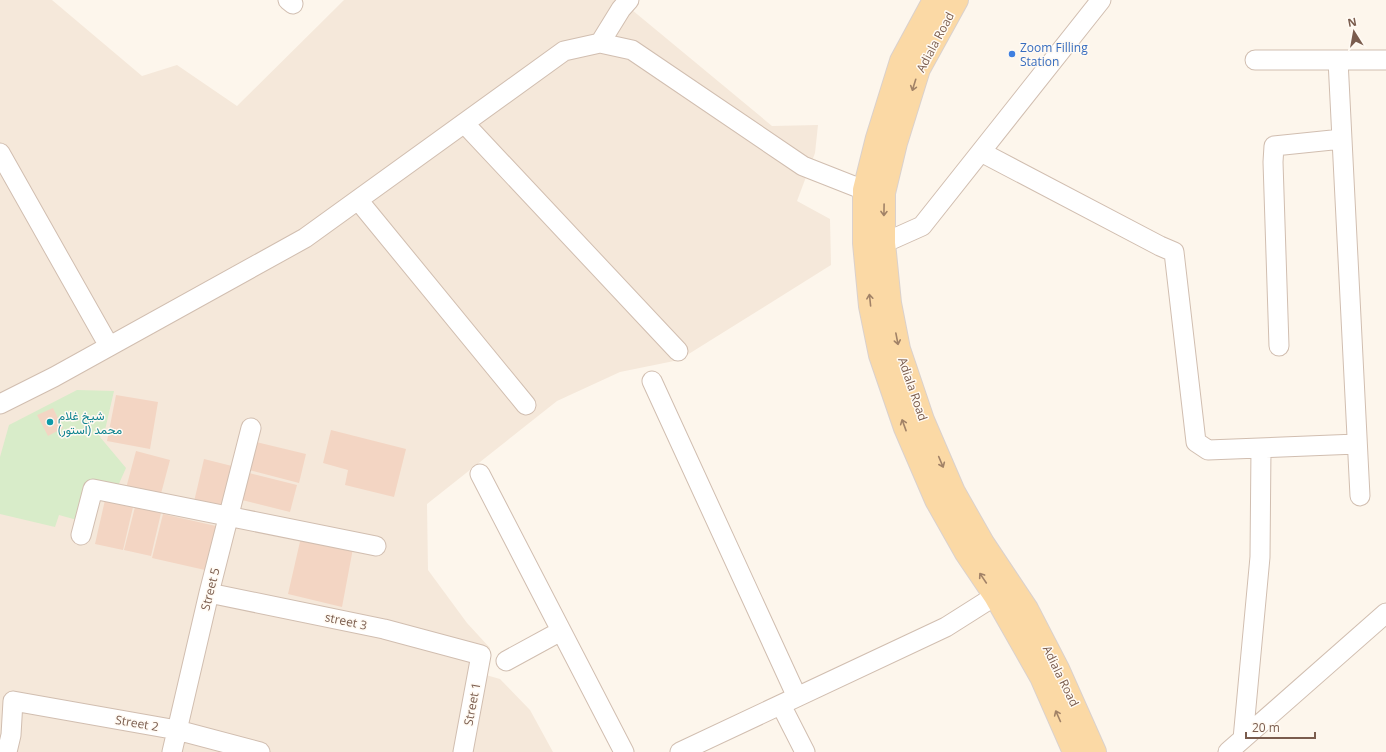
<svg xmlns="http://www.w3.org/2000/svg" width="1386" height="752" font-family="'Open Sans',Vazirmatn,sans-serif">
  <rect width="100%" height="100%" fill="#fdf6ec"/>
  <path fill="#f5e8da" d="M0,0H52L142,76L177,65L237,106L344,0H620L772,126L818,125L815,153L797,201L830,219L831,265L679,360L620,372L557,401L427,504L428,570L467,623L490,648L486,675L500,679L530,710L553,752H0Z"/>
  <path fill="#d8ecc9" d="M77,390L114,391L105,430L100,437L126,468L117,488L89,480L77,520L59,515L55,527L0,514V457L9,425Z"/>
  <path fill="#f3d5c3" d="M116,395L158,402L150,449L107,441Z
    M53,408L63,428L48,436L37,415Z
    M331,430L406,449L394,497L345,485L348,470L323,463Z
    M252,441L306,454L299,483L245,469Z
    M136,451L170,460L159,501L125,492Z
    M204,459L236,467L225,514L193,506Z
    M245,472L297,485L290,512L238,499Z
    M105,500L133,507L123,550L95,544Z
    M135,507L161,513L151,556L124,550Z
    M163,514L216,526L205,570L152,558Z
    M302,533L354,543L342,607L288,594Z"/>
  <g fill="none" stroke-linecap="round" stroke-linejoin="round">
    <g stroke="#d1beb0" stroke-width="21">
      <path id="minor" d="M288,0L293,4
        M600,43L621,9L629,0
        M1255,60H1386
        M1338,60L1360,496
        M464,123L678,351
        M981,152L1160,246L1174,252L1196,442L1208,450L1357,444
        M0,153L109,346
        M358,200L526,405
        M884,243L922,226L1101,0
        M1279,346L1273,162L1274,146L1342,139
        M652,381L797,697
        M0,404L54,377L305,238L564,51L600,43L632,50L803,166L864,190
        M480,474L624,752
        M81,535L93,489L376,546
        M209,593L384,629L481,655L463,752
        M506,661L561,631
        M781,705L805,752
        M1243,739L1260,557L1261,448
        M7,752L11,735L13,701L177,730L260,752
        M172,752L209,593L251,428
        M680,752L946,627L995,596
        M1228,752L1386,613"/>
    </g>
    <g stroke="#dad1cd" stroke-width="24">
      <path id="primary" d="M934,0L901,61L877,138L864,190V243L870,306L880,355L905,428L936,500L966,553L995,596L1041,677L1074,752
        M957,0L919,69L896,143L884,193V243L890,303L899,349L923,420L954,492L983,543L1027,609L1058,669L1095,752"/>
    </g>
    <use href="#minor" stroke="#fff" stroke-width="19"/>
    <use href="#primary" stroke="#fbd9a5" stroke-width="22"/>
  </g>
  <defs><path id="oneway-shaft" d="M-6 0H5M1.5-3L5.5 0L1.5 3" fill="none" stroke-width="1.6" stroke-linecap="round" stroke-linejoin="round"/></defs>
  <g stroke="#a18267">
    <use href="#oneway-shaft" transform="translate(914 85) rotate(107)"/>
    <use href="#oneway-shaft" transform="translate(884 210) rotate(91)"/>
    <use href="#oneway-shaft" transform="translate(870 300) rotate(-96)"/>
    <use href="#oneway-shaft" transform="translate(897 339) rotate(79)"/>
    <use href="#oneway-shaft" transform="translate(904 425) rotate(-110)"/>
    <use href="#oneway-shaft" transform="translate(941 462) rotate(67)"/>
    <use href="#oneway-shaft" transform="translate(983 578) rotate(-124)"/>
    <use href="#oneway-shaft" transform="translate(1058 716) rotate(-114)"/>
  </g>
  <circle fill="#3f7fe0" stroke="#fffaf3" stroke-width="1.5" cx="1012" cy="54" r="4"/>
  <circle fill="#0f9aa8" stroke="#fffaf3" stroke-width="1.5" cx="50" cy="422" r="4"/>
  <g text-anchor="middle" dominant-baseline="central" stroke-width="3" stroke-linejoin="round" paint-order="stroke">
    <g font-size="12" fill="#7a5c4d" stroke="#fffaf3">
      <text transform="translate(935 42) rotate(-62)">Adiala Road</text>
      <text transform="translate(913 389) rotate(71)">Adiala Road</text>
      <text transform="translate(210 589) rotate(-76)">Street 5</text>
      <text transform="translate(346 621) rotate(12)">street 3</text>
      <text transform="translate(1061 676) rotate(64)">Adiala Road</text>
      <text transform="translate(472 704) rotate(-79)">Street 1</text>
      <text transform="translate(137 723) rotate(10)">Street 2</text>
    </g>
    <g font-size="12" fill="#366cbe" stroke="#fffaf3" text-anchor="start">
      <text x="1020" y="47">Zoom Filling<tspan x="1020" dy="14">Station</tspan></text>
    </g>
    <g font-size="12" fill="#0d838f" stroke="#fffaf3" text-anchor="start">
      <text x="58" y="415">شیخ غلام<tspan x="58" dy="14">محمد (استور)</tspan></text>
    </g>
  </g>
  <g transform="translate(1354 32) rotate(349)" stroke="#fffaf3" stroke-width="3" paint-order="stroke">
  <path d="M0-3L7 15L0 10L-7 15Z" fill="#7a5c4d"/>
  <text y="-6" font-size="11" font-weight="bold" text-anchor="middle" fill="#7a5c4d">N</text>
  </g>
  <path d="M1246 732v6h69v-6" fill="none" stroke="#7a5c4d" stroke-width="2"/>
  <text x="1252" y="732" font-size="12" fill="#7a5c4d" stroke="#fffaf3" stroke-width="3" paint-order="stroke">20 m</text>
</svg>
